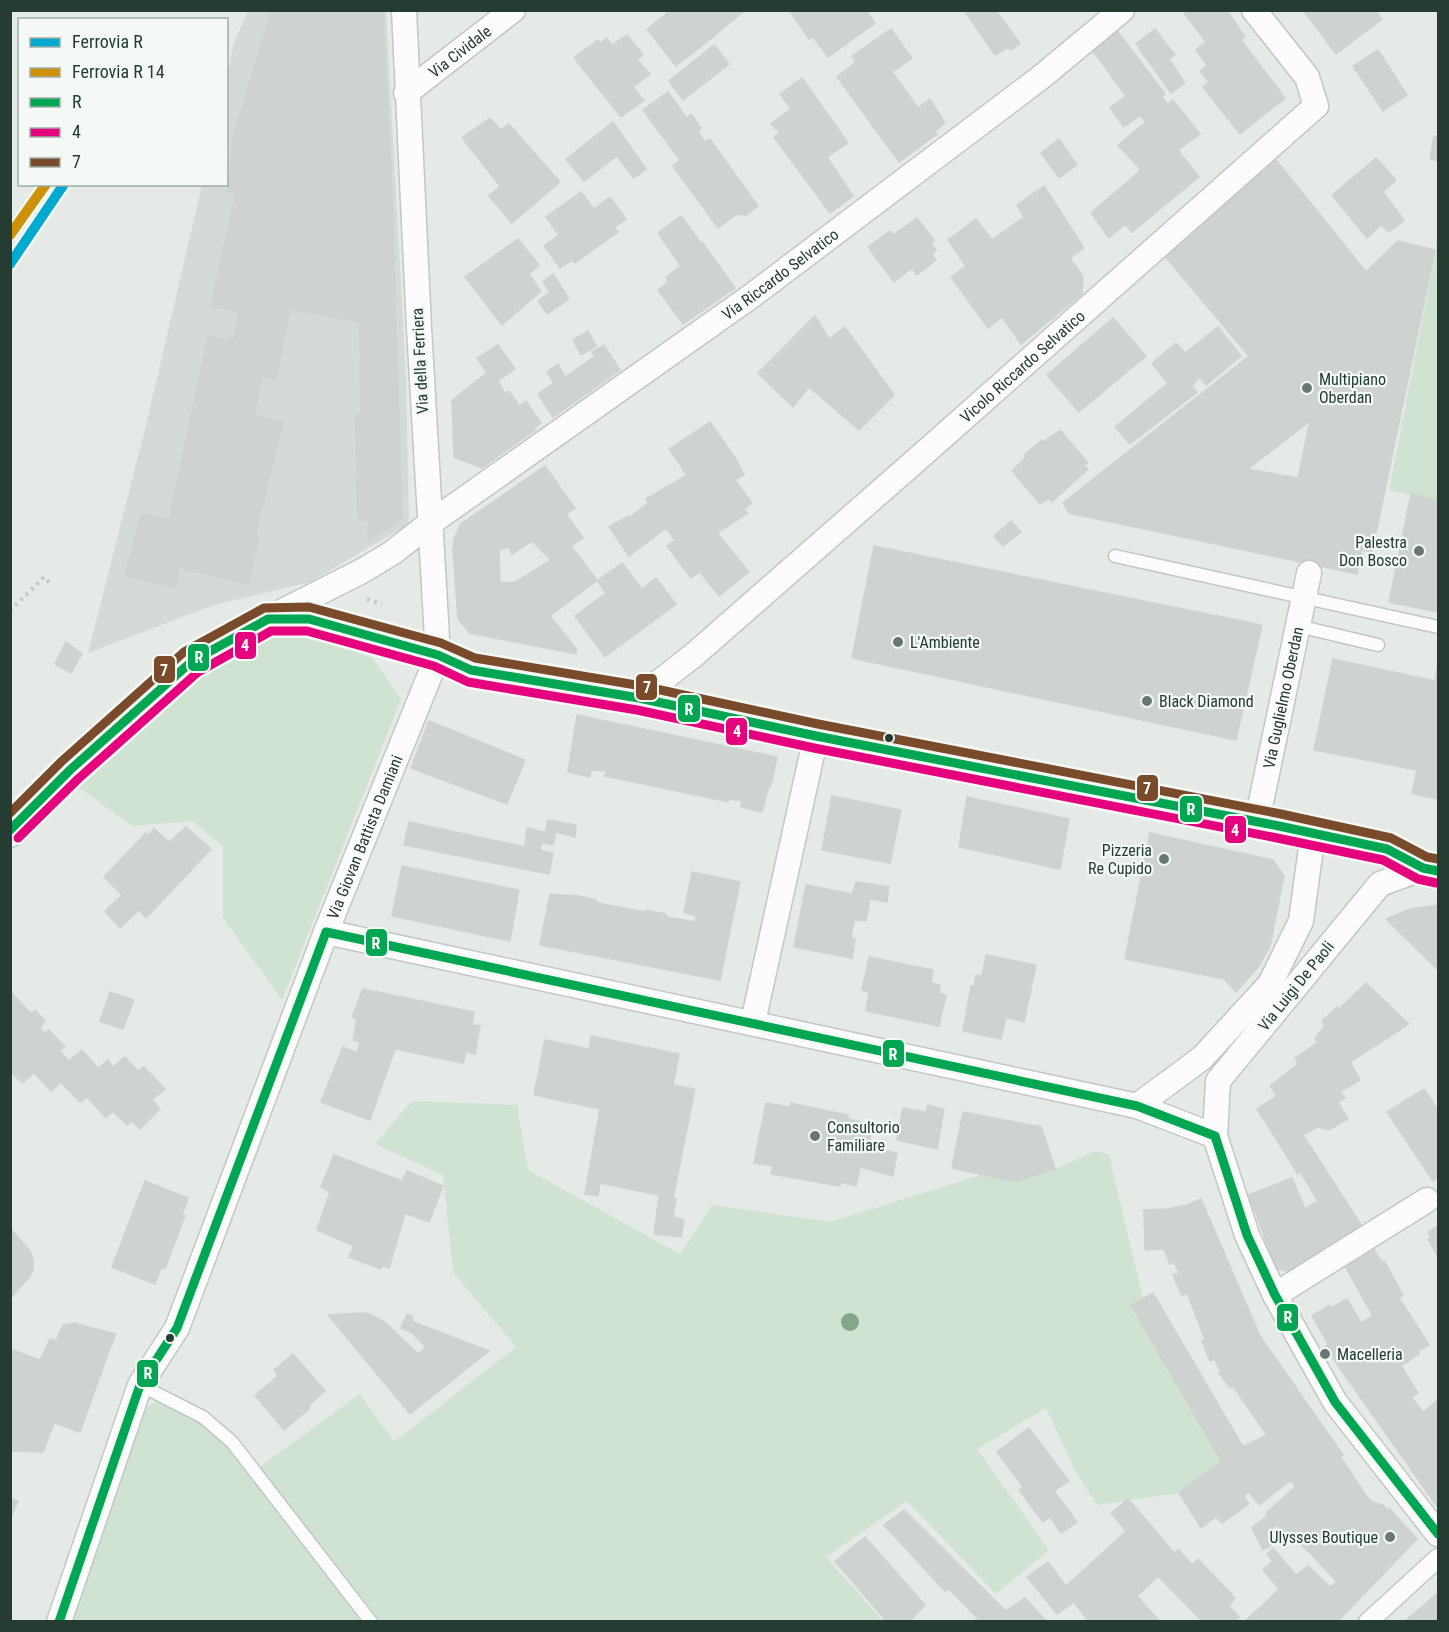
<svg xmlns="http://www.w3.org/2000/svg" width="1449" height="1632" font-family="'Roboto Condensed',sans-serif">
  <rect width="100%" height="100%" fill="#e5eae7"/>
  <path fill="#d4dbd7" d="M248,11H386L406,378L409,524L310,582L211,606L88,653L147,421L202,185L226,184L227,76L234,43Z"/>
  <path fill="#d0e2d2" d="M1438,220V500L1389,490L1436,250Z
    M272,636L335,640L373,659L401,699L282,1000L223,918V847L193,821L132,826L70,781L196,670Z
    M412,1101L517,1105L528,1170L680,1254L712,1205L830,1222L981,1175L1015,1182L1055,1169L1095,1151L1109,1155L1143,1299L1131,1306L1221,1461L1179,1493L1097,1505L1077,1474L1046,1408L977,1449L1049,1550L996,1594L907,1501L826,1557L883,1621L67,1622L143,1411L162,1396L203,1417L254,1471L360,1394L394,1442L516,1347L453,1272L443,1175L375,1144Z"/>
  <path fill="#ced3d0" stroke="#ced3d0" stroke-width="1.5" fill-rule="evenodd" d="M272,10H328L337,12V10H383L392,195L358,201L359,322L290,309L276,379L262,376L254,416L283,422L255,536H259L248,584L179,568L176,587L125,576L141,514L169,520L208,336L229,340V337L234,338L242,298H237L263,181L259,180L283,70L261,65L268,37L264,36Z
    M671,10H694L714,36L676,66L647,29Z
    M694,10H745L714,36Z
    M789,10H866L875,23L828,57L813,37L809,39Z
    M964,10H995L1020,43L1011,50L1008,47L995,55Z
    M1182,10H1227L1245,37L1241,40L1285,98L1240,134L1203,87L1209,82L1200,71L1207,65L1196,50L1206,42Z
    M1303,10H1375L1382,19L1336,54Z
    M891,29L912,58L892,72L918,108L930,99L945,123L935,131L937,134L899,162L837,77L856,62L852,56Z
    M1155,29L1175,55L1169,59L1185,83L1171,93L1136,44Z
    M1118,32L1165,94L1162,97L1167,104L1146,123L1140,115L1124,127L1110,108L1126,96L1093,51Z
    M627,35L643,55L637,60L650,74L633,87L644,100L621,117L574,58L598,40L600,43L607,38L612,45Z
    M264,36L268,37L261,65L283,70L259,180L263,181L237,298H242L239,312L211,306L236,193L228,191L233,137Z
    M714,45L729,64L683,100L669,81Z
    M1378,50L1407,95L1383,111L1353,66Z
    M802,78L848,143L827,157L853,196L830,213L774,137L780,133L771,124L791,109L780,94Z
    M668,92L687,118L691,114L701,128L698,132L705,142L710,139L758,206L746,215L737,214L718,228L673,166L680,160L643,110Z
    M1173,100L1200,134L1178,150L1199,177L1132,232L1125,224L1109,238L1091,213L1141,170L1118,145Z
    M490,118L501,130L509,124L560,182L512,223L489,196L500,186L462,138Z
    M613,122L646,169L634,178L617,156L584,181L566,159Z
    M1434,136L1438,137V161L1430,159Z
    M1059,139L1077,165L1059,178L1041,153Z
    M1376,158L1396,180L1383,192L1404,220L1389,232L1381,225L1367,238L1332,195Z
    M1276,160L1366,272L1398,241L1435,250L1372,552L1362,550L1357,574L1069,513L1063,503L1249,356L1163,254ZM1310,421L1298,478L1248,469Z
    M1044,186L1084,248L1070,258L1083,277L1082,294L1021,344L1002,317L988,328L951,277L966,266L948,240L976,219L992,240L1024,217L1017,205Z
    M581,192L594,209L610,197L626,219L614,228L618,232L575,263L572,260L560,268L544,246L559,235L546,217Z
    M392,195L402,519L358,520L355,415H361L358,201Z
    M681,216L701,243L702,242L735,288L683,324L658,290L668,282L666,277L681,266L658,233Z
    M917,218L934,240L931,243L936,250L932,254L936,260L917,275L912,268L894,282L868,247L890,231L893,235Z
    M518,239L539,265L529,274L541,291L502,325L465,277Z
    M553,274L569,299L547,314L538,301L550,292L543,282Z
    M815,316L829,339L845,327L894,395L859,430L809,387L793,407L758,373Z
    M1113,318L1146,356L1079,412L1047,375Z
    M1218,327L1241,356L1206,385L1200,377L1192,385L1197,392L1130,444L1115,427L1168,383L1152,363L1176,343L1185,353Z
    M588,331L596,346L581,355L573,340Z
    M498,345L515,369L498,381L505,394L509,391L536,429L482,468L454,457L452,400L487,373L477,358Z
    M604,345L620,370L553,417L538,394L554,383L547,372L558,364L565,377L595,356L592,352Z
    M526,401L541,423L535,427L520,406Z
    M710,422L736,459L744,475L735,480L752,503L744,509L748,513L717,533L749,572L719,596L700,572L691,578L667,546L675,540L666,528L629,556L609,527L628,516L629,518L648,503L646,499L687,475L669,449Z
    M1060,430L1088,463L1084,465L1088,469L1052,502L1049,498L1040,504L1012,471L1026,457L1024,455L1042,440L1043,442Z
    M545,466L575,508L566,514L583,538L571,546L597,580L550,616L577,650L576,654L470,633L458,619L453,551L454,539L461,524ZM532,541L551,560L516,582L500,583L499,551L508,546L512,554Z
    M1411,494L1438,500V612L1389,602Z
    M368,519H399L397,523L369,541Z
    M1011,521L1021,532L1003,546L994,536Z
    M874,546L1262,625L1236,740L852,658Z
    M622,563L642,589L656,578L676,604L605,657L575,616L606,593L597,581Z
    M66,642L82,654L71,673L55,664Z
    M1333,659L1435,681L1438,663V799L1412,794L1417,770L1314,750Z
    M577,715L777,757L771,786H769L762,812L741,807L742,801L729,799L728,802L605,776L606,771L591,770L590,777L568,772Z
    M429,721L525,760L507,804L411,768Z
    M832,796L901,810L890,863L822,850Z
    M967,797L1069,819L1060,869L959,847Z
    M548,820L576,825L575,837L556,832L553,845L543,843Z
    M409,822L553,853L549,874L404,845Z
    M186,827L211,849L146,918L139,910L120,928L105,911L122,895L104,877L146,833L147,836L154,829L169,842Z
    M527,828L545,832L540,850L525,847Z
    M1150,833L1273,860L1284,876L1270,946L1259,966L1236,992L1224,979L1125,959Z
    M402,866L519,890L510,941L392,916Z
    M692,872L740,882L720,980L540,945L550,894L580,896L596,900L597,903L645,912L646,910L665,914L666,917L695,922L696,916L684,912Z
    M856,882L889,887L887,902L870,899L866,921L854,920L851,938L855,939L852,958L794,947L806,885L852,894Z
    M1438,905V970L1386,919L1410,909Z
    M986,955L1036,965L1024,1022L1006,1017L1001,1039L963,1031L971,986H974L976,975L982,976Z
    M869,957L933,970L931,983L940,985L939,993L946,996L939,1026L866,1011L869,992L862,990Z
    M1366,983L1409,1024L1350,1062L1360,1080L1340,1092L1345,1098L1338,1102L1348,1119L1329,1130L1318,1127L1303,1135L1362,1226L1291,1272L1276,1268L1249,1195L1292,1178L1305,1209L1318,1201L1300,1171L1298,1174L1257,1109L1277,1096L1270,1086L1298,1064L1295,1058L1317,1043L1315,1038L1325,1026L1322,1021L1337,1007L1339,1009Z
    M363,989L474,1012L472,1025L480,1026L475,1054L466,1051L463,1063L395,1049L370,1120L321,1102L343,1047L357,1053L360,1042L353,1040L357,1019L352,1017Z
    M10,991L31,1014L35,1010L45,1021L40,1028L44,1033L49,1030L65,1047L59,1050L69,1061L82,1050L98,1068L108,1060L113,1067L125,1057L138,1071L144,1067L165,1089L152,1100L160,1109L140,1129L132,1121L127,1125L113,1111L106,1118L87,1097L80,1102L61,1082L51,1091L34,1073L22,1083L10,1071Z
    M110,992L134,1000L123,1029L100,1021Z
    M591,1036L679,1054L673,1085L695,1089L673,1198L676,1199L673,1217L684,1220L681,1237L654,1234L659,1195L600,1183L598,1196L585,1194L600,1109L534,1095L545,1040L589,1049Z
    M1424,1089L1438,1110V1177L1433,1181L1387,1112Z
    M766,1103L789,1107L791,1103L848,1115V1119L873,1124L868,1147L897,1153L893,1176L860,1167L856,1186L840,1182V1186L771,1174L773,1166L754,1163Z
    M928,1105L944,1109L937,1149L897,1140L903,1108L926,1112Z
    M963,1112L1041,1127L1055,1169L1015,1182L952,1168Z
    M334,1155L402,1181L407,1171L443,1186L429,1222L405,1213L389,1268L382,1265L381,1269L349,1257L354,1246L317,1230L330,1192L321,1187Z
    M145,1181L188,1198L182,1215L185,1216L165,1268H161L155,1284L112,1267Z
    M1201,1199L1260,1336L1343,1455L1340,1456L1367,1497L1371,1501L1384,1506L1388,1510L1389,1508L1417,1539L1337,1622H1284L1265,1603L1279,1589L1263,1570L1273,1561L1267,1554L1273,1548L1296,1575L1308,1566L1330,1587L1337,1582L1311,1554L1288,1533L1286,1534L1266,1513L1295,1487L1291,1480L1259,1505L1249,1492L1244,1496L1249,1504L1222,1523L1216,1517L1201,1528L1179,1493L1221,1461L1131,1305L1153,1293L1243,1447L1267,1435L1233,1386L1230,1388L1219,1373L1221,1371L1214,1359L1210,1361L1202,1341L1205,1339L1187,1293L1182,1296L1173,1275L1179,1273L1174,1262L1170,1264L1164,1249L1145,1250L1144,1210L1167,1209L1187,1205Z
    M1438,1226V1257L1428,1239L1431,1237L1428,1232Z
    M10,1228L30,1251L33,1260V1270L30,1276L10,1299Z
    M1373,1248L1382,1263L1384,1261L1403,1295L1399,1298L1429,1345L1418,1351L1419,1354L1401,1366L1418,1393L1411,1397L1423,1412L1438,1400V1508L1325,1347L1328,1344L1312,1316L1330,1305L1331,1308L1347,1299L1361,1323L1373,1316L1345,1266Z
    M362,1313L370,1314L386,1323L418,1354L426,1347L411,1332L401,1328L407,1314L413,1317L411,1321L489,1351L410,1414L328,1315Z
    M77,1323L83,1329L82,1335L87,1337L82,1350L106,1359L80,1432L54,1423L43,1452L10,1451V1349L40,1360L50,1339L56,1341L63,1325Z
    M81,1325L116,1334L106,1359L82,1350L87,1337L82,1335Z
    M293,1354L325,1391L309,1405L310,1408L284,1430L255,1395L278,1376L274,1370Z
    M1029,1428L1069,1481L1054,1491L1077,1522L1061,1533L1050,1517L1043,1522L1019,1490L1023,1487L997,1452Z
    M10,1499L18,1501L10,1520Z
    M1128,1499L1143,1516L1126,1531L1111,1513Z
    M904,1510L1006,1611L1025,1598L1047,1622H981L949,1589L945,1591L884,1525Z
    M1268,1515L1277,1525L1266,1534L1274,1543L1263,1550L1252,1528Z
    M1143,1516L1174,1553L1179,1550L1192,1565L1198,1559L1235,1598L1229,1606L1239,1617L1234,1622H1203L1158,1576L1137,1596L1160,1622H1089L1074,1602L1057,1614L1027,1577L1048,1562L1066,1586Z
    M865,1537L925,1605L909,1622H887L835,1561Z
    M1438,1593V1622H1404Z
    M1265,1603L1284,1622H1244Z"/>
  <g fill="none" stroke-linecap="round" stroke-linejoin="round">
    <g stroke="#c2c7c4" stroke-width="15">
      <path id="service" d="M1115,556L1438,627
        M1298,626L1378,645
        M140,1385L203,1417L232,1442L371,1622"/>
    </g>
    <g stroke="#c2c7c4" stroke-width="21">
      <path id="pedestrian" d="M1368,1622L1438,1558"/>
    </g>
    <g stroke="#c2c7c4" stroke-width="27">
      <g id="minor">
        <path id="s1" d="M406,93L513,10"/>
        <path id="s2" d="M271,617L362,571L392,553L429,524L750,297L1040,78L1122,10"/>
        <path id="s3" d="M639,698L695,654L913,463L1316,106L1307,77L1254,10"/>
        <path id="s4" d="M1257,821L1309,573"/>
        <path d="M1423,868L1380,884L1218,1081L1215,1136L1247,1235L1275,1295L1335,1402L1438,1534"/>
        <path d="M326,932L1137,1106L1215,1136"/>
        <path d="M753,1022L816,736"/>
        <path d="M1137,1106L1202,1058L1270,984L1301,921L1313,833"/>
        <path d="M1275,1295L1427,1200"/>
        <path id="s5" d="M59,1622L140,1385L177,1328L326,932L438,655L419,328L404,10"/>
      </g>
    </g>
    <g stroke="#c1c7c4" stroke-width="36">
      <path id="secondary" d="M10,830L70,770L191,662L268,619H309L438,655L471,670L639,698L816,736L1279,826L1387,849L1423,868L1438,871"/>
    </g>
    <path stroke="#c2cac5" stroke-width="4" stroke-dasharray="3 4.5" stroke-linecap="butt" d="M367,599L382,604
      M10,611L44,577L52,585"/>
    <use href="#service" stroke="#fbfcfb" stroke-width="12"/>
    <use href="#pedestrian" stroke="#fbfcfb" stroke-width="18"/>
    <use href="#minor" stroke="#fbfcfb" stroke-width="24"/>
    <use href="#secondary" stroke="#fbfcfb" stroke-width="33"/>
    <g stroke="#f4f9f5" stroke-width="14">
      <path id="bus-1" d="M10,830L70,770L191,662L268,619H309L438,655L471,670L639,698L816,736L1279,826L1387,849L1423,868L1438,871
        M59,1622L140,1385L177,1328L326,932L1137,1106L1215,1136L1247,1235L1275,1295L1335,1402L1438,1534"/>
    </g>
    <g stroke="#f4f9f5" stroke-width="14">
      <path id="bus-2" d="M18,838L78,779L198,672L271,631H307L434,666L468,682L637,710L814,748L1277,838L1383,860L1418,879L1436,883"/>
    </g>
    <g stroke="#f4f9f5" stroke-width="14">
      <path id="bus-3" d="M10,813L62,761L184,652L264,608L309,607L441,643L475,658L642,686L818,724L1281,814L1391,838L1427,857L1438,859"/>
    </g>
    <use href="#bus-1" stroke="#00a651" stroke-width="9"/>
    <use href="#bus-2" stroke="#e5007d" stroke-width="9"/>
    <use href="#bus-3" stroke="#7a4b2a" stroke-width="9"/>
    <g stroke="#f4f9f5" stroke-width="15">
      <path id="rail-1" d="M10,264L64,184"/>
    </g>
    <g stroke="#f4f9f5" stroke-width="15">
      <path id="rail-2" d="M10,235L46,184"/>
    </g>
    <use href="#rail-1" stroke="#00a9ce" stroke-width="10"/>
    <use href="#rail-2" stroke="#cd910a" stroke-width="10"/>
  </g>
  <circle fill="#82a78b" cx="850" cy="1322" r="9"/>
  <g fill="#687971" stroke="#f4f9f5" stroke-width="2">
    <circle cx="1307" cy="388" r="6"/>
    <circle cx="1419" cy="551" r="6"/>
    <circle cx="898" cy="642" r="6"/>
    <circle cx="1147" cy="701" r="6"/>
    <circle cx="1164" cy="859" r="6"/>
    <circle cx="815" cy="1136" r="6"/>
    <circle cx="1325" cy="1354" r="6"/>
    <circle cx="1390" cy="1537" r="6"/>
  </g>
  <g fill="#243c32" stroke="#f4f9f5" stroke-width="2">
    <circle cx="889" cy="738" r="5"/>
    <circle cx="170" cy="1338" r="5"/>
  </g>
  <g text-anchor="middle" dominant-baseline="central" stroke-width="4.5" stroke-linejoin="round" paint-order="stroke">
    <g font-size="16" fill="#243c32" stroke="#f4f9f5">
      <text stroke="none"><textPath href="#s1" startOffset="68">Via Cividale</textPath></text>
      <text stroke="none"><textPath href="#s2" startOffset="615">Via Riccardo Selvatico</textPath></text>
      <text transform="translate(420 361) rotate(-93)">Via della Ferriera</text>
      <text stroke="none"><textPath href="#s3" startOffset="507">Vicolo Riccardo Selvatico</textPath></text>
      <text stroke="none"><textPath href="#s4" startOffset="126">Via Guglielmo Oberdan</textPath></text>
      <text stroke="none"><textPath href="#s5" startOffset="844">Via Giovan Battista Damiani</textPath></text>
      <text transform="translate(1296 986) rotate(-51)">Via Luigi De Paoli</text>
    </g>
    <g font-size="16" fill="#243c32" stroke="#f4f9f5" text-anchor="start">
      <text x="1319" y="379">Multipiano<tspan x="1319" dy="18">Oberdan</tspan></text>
      <text x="1407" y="542" text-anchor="end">Palestra<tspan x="1407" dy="18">Don Bosco</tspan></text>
      <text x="910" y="642">L'Ambiente</text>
      <text x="1159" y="701">Black Diamond</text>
      <text x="1152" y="850" text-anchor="end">Pizzeria<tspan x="1152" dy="18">Re Cupido</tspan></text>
      <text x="827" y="1127">Consultorio<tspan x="827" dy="18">Familiare</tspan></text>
      <text x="1337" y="1354">Macelleria</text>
      <text x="1378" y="1537" text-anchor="end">Ulysses Boutique</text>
    </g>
  </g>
  <g stroke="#f4f9f5" stroke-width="2">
    <rect x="234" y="631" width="23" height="29" rx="6" fill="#e5007d"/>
    <rect x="187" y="643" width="23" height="29" rx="6" fill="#00a651"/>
    <rect x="153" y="655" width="23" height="29" rx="6" fill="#7a4b2a"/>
    <rect x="635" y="673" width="23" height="28" rx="6" fill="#7a4b2a"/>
    <rect x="677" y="694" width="24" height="29" rx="6" fill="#00a651"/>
    <rect x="725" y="717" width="23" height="29" rx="6" fill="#e5007d"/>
    <rect x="1136" y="774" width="23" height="28" rx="6" fill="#7a4b2a"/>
    <rect x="1179" y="795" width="24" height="28" rx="6" fill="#00a651"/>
    <rect x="1224" y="815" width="23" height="29" rx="6" fill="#e5007d"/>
    <rect x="365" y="928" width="23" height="29" rx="6" fill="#00a651"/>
    <rect x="882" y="1039" width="23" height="29" rx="6" fill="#00a651"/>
    <rect x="1276" y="1303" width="23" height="29" rx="6" fill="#00a651"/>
    <rect x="136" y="1359" width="23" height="29" rx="6" fill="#00a651"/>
  </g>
  <g font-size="16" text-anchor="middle" font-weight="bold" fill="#fff">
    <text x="245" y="651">4</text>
    <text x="199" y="663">R</text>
    <text x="164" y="676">7</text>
    <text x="647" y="693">7</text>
    <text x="689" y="715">R</text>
    <text x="737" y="737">4</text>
    <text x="1147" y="794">7</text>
    <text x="1191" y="815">R</text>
    <text x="1235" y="836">4</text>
    <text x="376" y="949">R</text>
    <text x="893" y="1060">R</text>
    <text x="1288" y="1323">R</text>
    <text x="148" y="1379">R</text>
  </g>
  <rect width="1449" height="1632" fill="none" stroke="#243c32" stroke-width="24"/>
  <rect x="18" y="18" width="210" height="168" fill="#f4f9f5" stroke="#a1ada7" stroke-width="1.5"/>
  <rect x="30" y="38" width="30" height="9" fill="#00a9ce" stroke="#a1ada7" stroke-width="1.5"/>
  <text x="72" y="48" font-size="18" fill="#243c32">Ferrovia R</text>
  <rect x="30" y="68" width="30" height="9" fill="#cd910a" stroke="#a1ada7" stroke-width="1.5"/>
  <text x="72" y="78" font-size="18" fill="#243c32">Ferrovia R 14</text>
  <rect x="30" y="98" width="30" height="9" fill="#00a651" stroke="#a1ada7" stroke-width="1.5"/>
  <text x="72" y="108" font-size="18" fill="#243c32">R</text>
  <rect x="30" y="128" width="30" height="9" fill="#e5007d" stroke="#a1ada7" stroke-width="1.5"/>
  <text x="72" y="138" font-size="18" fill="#243c32">4</text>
  <rect x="30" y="158" width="30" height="9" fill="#7a4b2a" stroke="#a1ada7" stroke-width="1.5"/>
  <text x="72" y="168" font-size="18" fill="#243c32">7</text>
</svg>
